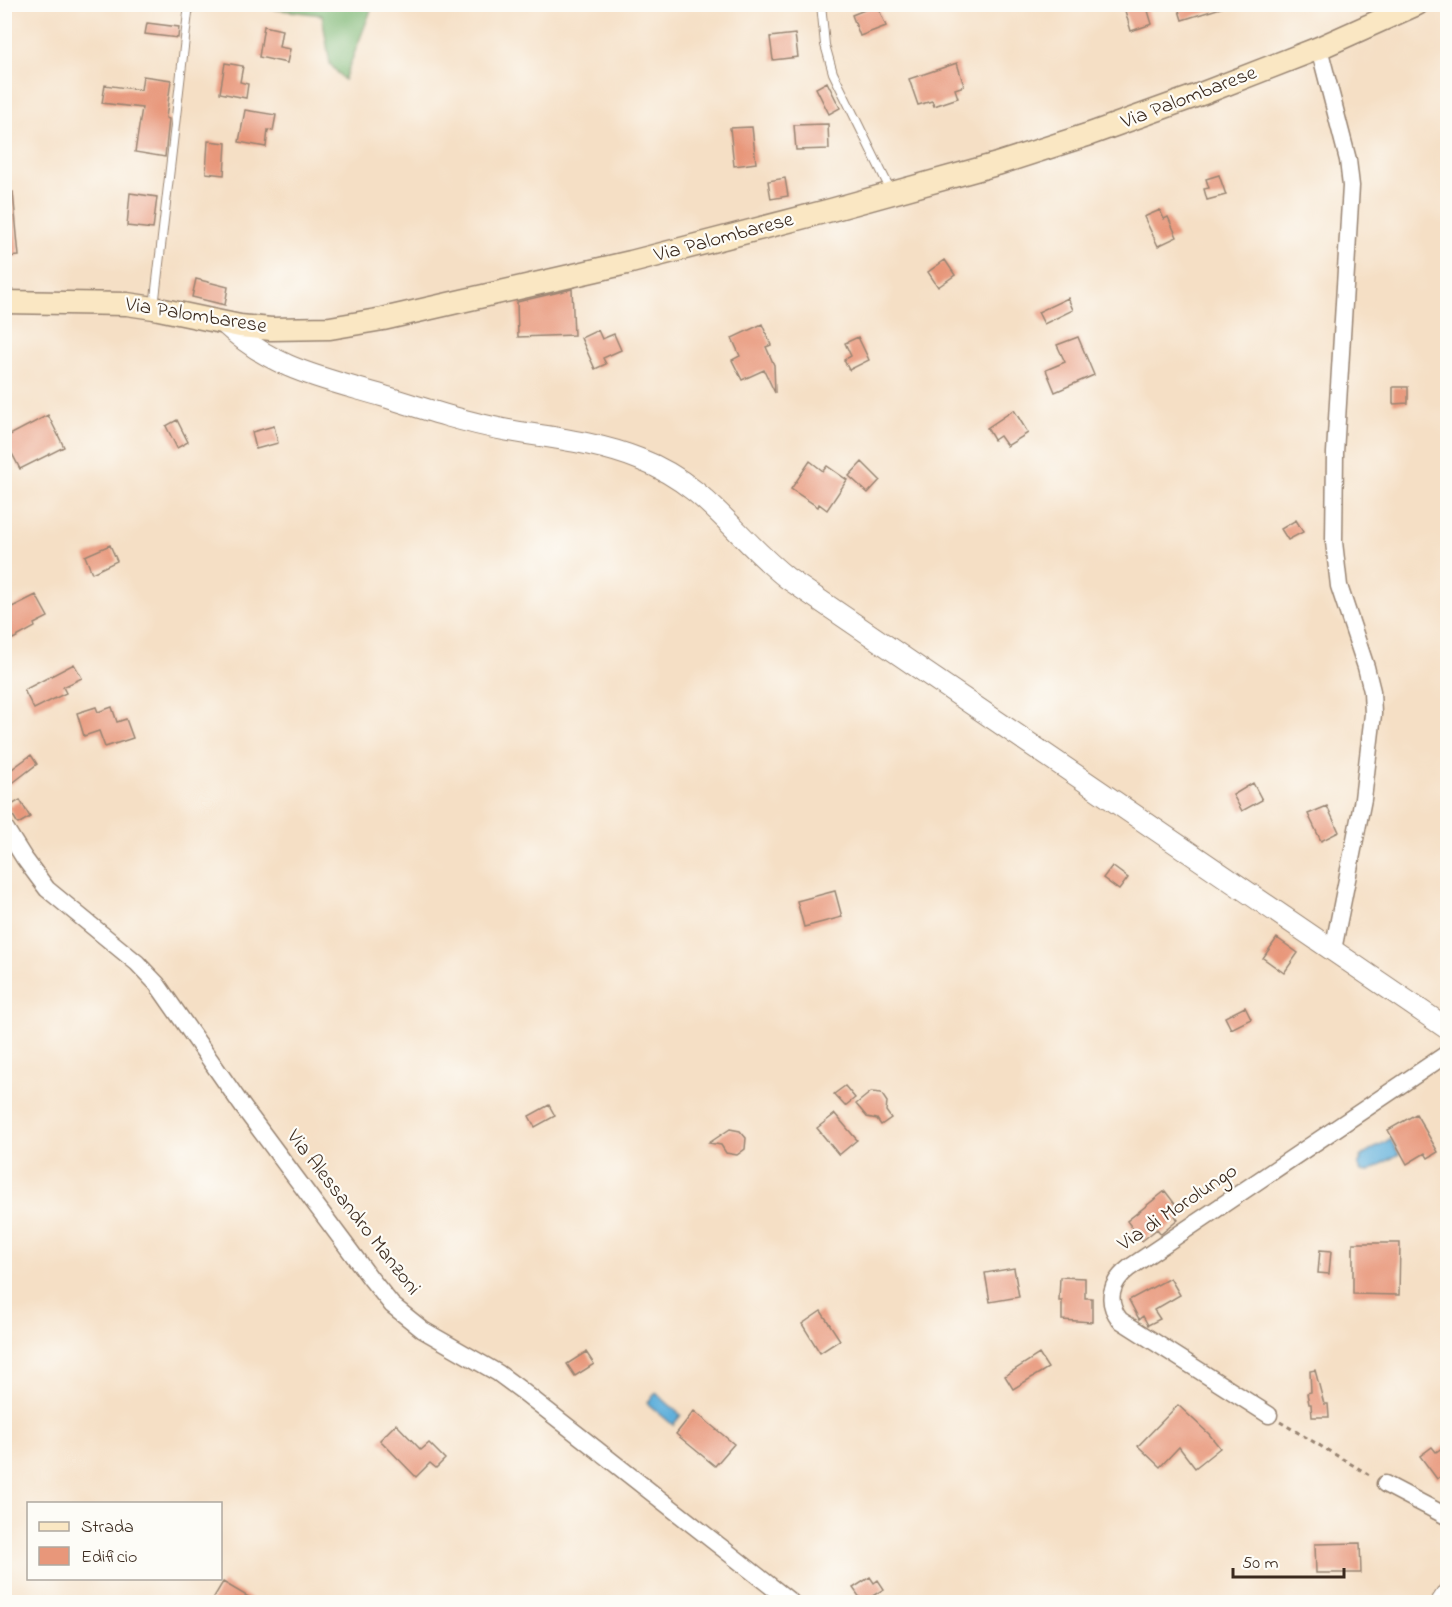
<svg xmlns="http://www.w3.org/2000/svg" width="1452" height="1607" font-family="'Indie Flower',sans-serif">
  <rect width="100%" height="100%" fill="#fdfcf7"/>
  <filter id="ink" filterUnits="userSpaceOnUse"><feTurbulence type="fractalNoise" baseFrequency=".0167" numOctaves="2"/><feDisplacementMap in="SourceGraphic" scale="12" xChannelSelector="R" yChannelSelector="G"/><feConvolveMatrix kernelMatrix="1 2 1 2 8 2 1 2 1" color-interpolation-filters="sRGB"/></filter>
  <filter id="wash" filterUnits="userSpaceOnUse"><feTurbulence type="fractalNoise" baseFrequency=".008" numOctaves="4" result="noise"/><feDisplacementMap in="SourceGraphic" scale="24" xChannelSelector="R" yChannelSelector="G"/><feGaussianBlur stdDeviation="1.35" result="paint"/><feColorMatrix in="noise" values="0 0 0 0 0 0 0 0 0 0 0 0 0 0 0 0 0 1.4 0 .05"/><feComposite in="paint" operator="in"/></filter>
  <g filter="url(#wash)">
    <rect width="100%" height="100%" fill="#f5dfc5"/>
    <path fill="#7eb775" stroke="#5c704a" stroke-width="1.5" d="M240,5H373L344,80L330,64L322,15Z"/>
    <path fill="#61b0db" stroke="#4e6d7c" stroke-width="1.5" d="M1390,1139L1399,1154L1368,1172L1361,1171L1358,1165L1361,1160L1360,1157Z
      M656,1393L681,1415L673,1425L647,1403Z"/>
    <g id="blocks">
      <path fill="#e8977a" d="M1123,4H1146L1152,24L1131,31Z
        M1177,4H1224V7L1182,20Z
        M877,5L886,26L860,36L852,15Z
        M147,23L179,27L178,38L145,34Z
        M264,26L282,30L279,47L290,49L287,63L259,57Z
        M795,34L798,57L773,60L770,37Z
        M225,63L243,66L240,82L248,84L246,98L220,93Z
        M957,63L964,86L955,89L958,98L934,106L932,101L918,105L909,79Z
        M143,76L171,80L166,118L169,119L165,157L135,152L142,108L102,103L105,85L141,90Z
        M827,82L840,108L829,114L816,88Z
        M245,110L276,115L273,131L268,130L266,147L239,142Z
        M828,124L829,149L796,150L794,125Z
        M752,127L756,163L734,166L730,128Z
        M208,141L226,143L224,175L206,173Z
        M1219,175L1226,195L1207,200L1204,189L1209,188L1206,179Z
        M785,178L788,196L771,199L768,181Z
        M4,192H13L19,256L4,257Z
        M130,193L157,197L153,229L127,226Z
        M1160,210L1164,219L1168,217L1177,237L1158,246L1144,217Z
        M945,260L955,275L938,287L928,272Z
        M196,279L228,287L225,305L192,297Z
        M572,289L574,335L518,337L517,302Z
        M1068,298L1073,310L1044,324L1038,312Z
        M762,324L771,345L766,347L774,365L775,393L764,370L742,380L732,360L740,356L732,338Z
        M598,330L602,339L614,334L621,350L603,358L606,364L595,369L581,338Z
        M858,337L869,360L849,370L844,360L851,356L845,343Z
        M1078,337L1094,375L1055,392L1046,370L1065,362L1057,345Z
        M1393,387H1408V403L1393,404Z
        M1014,410L1028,433L1007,446L1000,436L994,440L987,428Z
        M48,415L64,447L20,469L4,438Z
        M177,420L188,442L177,448L166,426Z
        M274,426L278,443L256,449L252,432Z
        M810,461L823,471L827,466L847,480L827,510L819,504L818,507L791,489Z
        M862,462L880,480L868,493L849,476Z
        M1296,520L1303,532L1288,540L1281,529Z
        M110,545L117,561L92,573L85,556Z
        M36,595L48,617L34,624L35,627L13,639L9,632L4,634V611Z
        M74,664L82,678L63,687L66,693L34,709L24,690Z
        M96,707L98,712L112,707L117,722L126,719L133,738L105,747L99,731L84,736L77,713Z
        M31,755L37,764L10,785L4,775Z
        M1253,783L1262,800L1242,811L1233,795Z
        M20,800L30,817L18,824L8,807Z
        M1327,806L1339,832L1321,841L1308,814Z
        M1112,866L1128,878L1119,890L1103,878Z
        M835,891L842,917L804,927L797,901Z
        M1277,938L1298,953L1284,973L1263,958Z
        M1245,1007L1251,1019L1231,1029L1225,1017Z
        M845,1086L855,1098L845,1106L834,1094Z
        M871,1092L881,1093L887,1102L886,1111L891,1118L881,1125L877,1119L867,1117L856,1104Z
        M549,1105L555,1116L535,1127L529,1116Z
        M835,1114L857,1140L839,1155L817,1128Z
        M1416,1114L1438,1152L1428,1158L1425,1153L1407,1164L1388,1130Z
        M730,1129L740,1131L746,1138L745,1149L737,1155L726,1153L721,1145L709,1143Z
        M1165,1191L1181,1212L1175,1216L1178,1220L1161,1234L1157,1229L1142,1241L1127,1221Z
        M1353,1243H1400L1399,1295L1353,1294Z
        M1320,1250L1331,1251L1329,1274L1318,1273Z
        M1014,1268L1019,1297L990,1302L985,1273Z
        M1060,1277L1085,1278V1298H1092V1322L1062,1320V1301H1059Z
        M1170,1278L1180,1295L1154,1310L1160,1319L1148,1325L1143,1316L1139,1319L1129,1300Z
        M821,1311L840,1340L820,1353L802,1324Z
        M586,1352L594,1364L575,1376L567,1364Z
        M1039,1354L1048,1368L1013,1389L1005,1376Z
        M1315,1370L1324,1404H1328L1329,1417H1312L1311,1404H1309L1307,1393L1311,1392L1310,1371Z
        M1178,1405L1209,1434L1220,1448L1195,1468L1179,1447L1160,1467L1138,1446Z
        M694,1411L734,1444L715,1466L676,1434Z
        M396,1424L421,1450L429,1443L445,1459L436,1468L430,1463L416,1477L380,1440Z
        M1448,1444V1471L1437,1479L1420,1456L1432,1447L1436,1452Z
        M1360,1543L1361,1573H1316L1315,1544Z
        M870,1577L874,1583L878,1580L884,1589L863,1602L853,1588Z
        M223,1582L257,1602H211Z"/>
    </g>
  </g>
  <g filter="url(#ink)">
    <use href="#blocks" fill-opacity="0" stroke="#988472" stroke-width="1.5"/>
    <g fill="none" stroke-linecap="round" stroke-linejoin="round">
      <g stroke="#988472" stroke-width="10">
        <path id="service" d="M821,4L825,45L833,73L891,191
          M154,307L189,4"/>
      </g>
      <g stroke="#988472" stroke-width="19">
        <path id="minor" d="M1319,48L1348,160L1351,186L1335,453L1334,542L1339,586L1366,667L1372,691L1373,714L1363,799L1333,950
          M4,826L24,858L47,889L137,963L157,984L243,1107L371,1279L392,1305L423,1330L498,1373L521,1390L791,1602
          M1269,1415L1120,1320C1105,1301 1111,1282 1129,1268L1448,1053
          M1385,1484L1448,1517"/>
      </g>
      <g stroke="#988472" stroke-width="23">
        <path id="tertiary" d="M224,323C272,369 322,378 383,396C424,409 464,422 506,430C551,438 597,442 639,459C707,485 733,535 787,578L1448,1029
          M1442,1602L1448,1593"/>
      </g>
      <g stroke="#988472" stroke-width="25">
        <path id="secondary" d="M4,302L127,304L154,308L240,326L271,329L330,328L383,319L631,262L831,210L997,164L1090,134L1201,94L1319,48L1417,4"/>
      </g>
      <path stroke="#988472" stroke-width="3" stroke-dasharray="4.5 4.5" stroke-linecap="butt" d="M1280,1422L1373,1477"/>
      <use href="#service" stroke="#fff" stroke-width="8"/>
      <use href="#minor" stroke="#fff" stroke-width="16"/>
      <use href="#tertiary" stroke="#fff" stroke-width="21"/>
      <use href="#secondary" stroke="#fae7c3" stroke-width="22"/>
    </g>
  </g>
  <g text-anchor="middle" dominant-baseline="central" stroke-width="4.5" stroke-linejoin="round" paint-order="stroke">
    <g font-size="21" fill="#3b2a1e" stroke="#fdfcf7">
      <text transform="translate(1189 98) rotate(-21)">Via Palombarese</text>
      <text transform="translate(724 238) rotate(-15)">Via Palombarese</text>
      <text transform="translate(196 316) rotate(9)">Via Palombarese</text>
      <text transform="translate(1178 1208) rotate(-34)">Via di Morolungo</text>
      <text transform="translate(353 1213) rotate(52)">Via Alessandro Manzoni</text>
    </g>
  </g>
  <rect width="1452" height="1607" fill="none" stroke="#fdfcf7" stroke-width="24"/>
  <rect x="27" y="1502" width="195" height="78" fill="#fdfcf7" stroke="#afa8a0" stroke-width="1.5"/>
  <rect x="39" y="1522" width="30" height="9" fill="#fae7c3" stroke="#afa8a0" stroke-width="1.5"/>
  <text x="81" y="1532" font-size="18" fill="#3b2a1e">Strada</text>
  <rect x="39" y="1547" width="30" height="18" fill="#e8977a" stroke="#afa8a0" stroke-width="1.5"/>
  <text x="81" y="1562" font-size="18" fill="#3b2a1e">Edificio</text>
  <path d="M1233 1568v9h111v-9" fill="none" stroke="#3b2a1e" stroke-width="3"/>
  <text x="1242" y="1568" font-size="18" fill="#3b2a1e" stroke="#fdfcf7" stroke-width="4.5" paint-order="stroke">50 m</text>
</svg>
